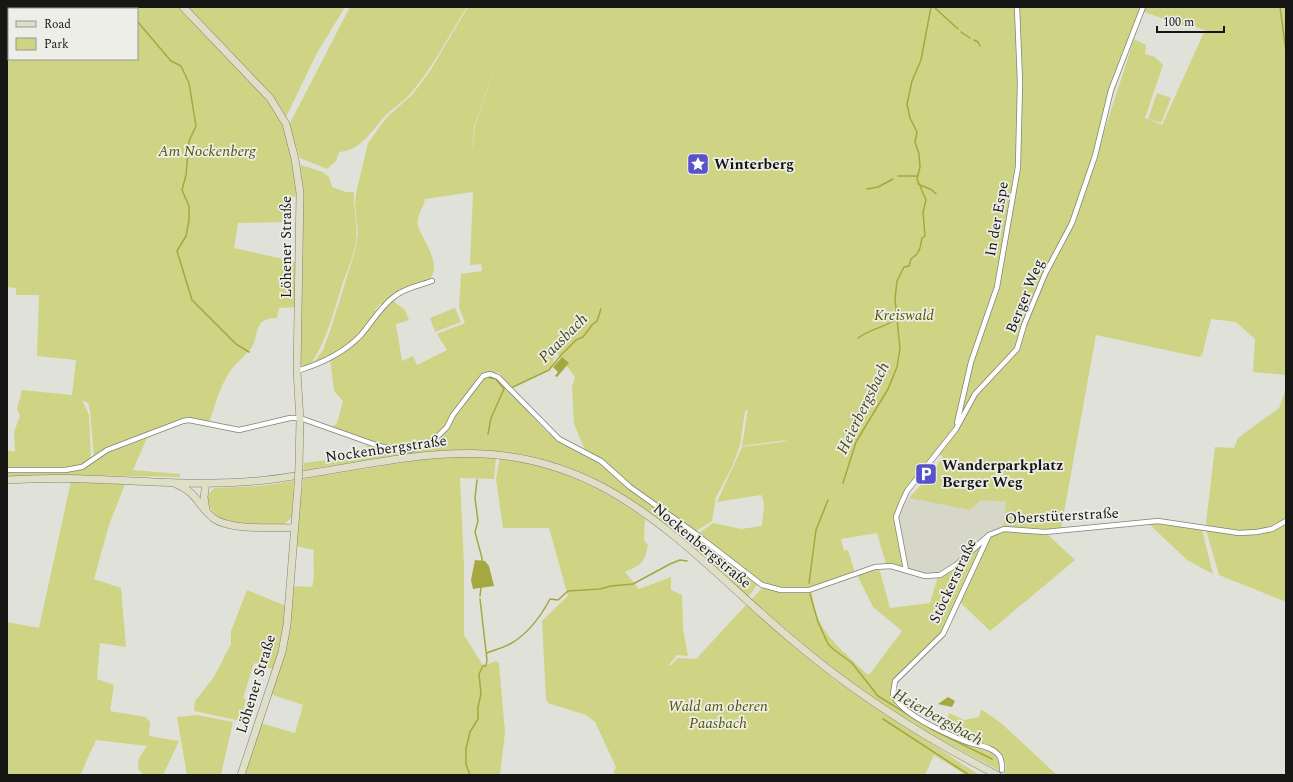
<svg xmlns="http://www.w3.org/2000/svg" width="1293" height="782" font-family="Spectral,serif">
  <rect width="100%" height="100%" fill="#e0e1d9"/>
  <path fill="#d6d7c8" d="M909,498L970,510L981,500L1007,502L1003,528L941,573H920L907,568L903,544L899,517L901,509Z"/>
  <path fill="#cfd484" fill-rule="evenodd" d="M7,7H179L267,97L284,125L299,198L293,196L286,222L238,223L234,248L296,262L297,307L279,308L277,318C251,318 261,336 250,350C244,357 236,363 231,370C220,385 215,406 209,423L190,418L94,457L90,410L88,403L82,400L89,415L91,459L81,466L72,468L7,469V451H15L14,432L20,416L17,409L22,390L72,395L76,360L37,356L39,295H16V288L7,287ZM9,9H137V59H9Z
    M185,7H345L317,53L285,119Z
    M350,7H467C448,36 433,68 410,94C403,102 393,108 385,116C371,131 362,150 339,152L336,161L327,169L300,158L289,125Z
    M468,7H1144L1132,38L1084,183L1087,185L1134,39L1146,45L1145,54L1155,57L1163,65L1145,118L1162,125L1205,30L1188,25L1187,27L1144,12L1146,7H1286V375L1253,372L1255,339L1236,322L1211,319L1202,355L1199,357L1096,335L1061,529C1042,530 1023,526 1003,528L1006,502L981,500L970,510L909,498L935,469L943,456L937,454L906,491L895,518L904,567L886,564L877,533L841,539L844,551L848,550L855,573C839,578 824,585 808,589C765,599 729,558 699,533L713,523L741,529L762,526C762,516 767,503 761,495L717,502L742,447L782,442L787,440L742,446L748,410L745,411L740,445L732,467L716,497L712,521L696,531L637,490L602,459L585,450L574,424L572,387L575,377L556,352L552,366L546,371L512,388L503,379L500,373L490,372L483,375C467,388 457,409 445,427C441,432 435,437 429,440C397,459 363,439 332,428L337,423L343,401L334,391L330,359L357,340L392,300L405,310L409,320L396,324L402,361L413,356L417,365L447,350L437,334L465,323L459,307L461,274L482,271L481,264L470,265L473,192L425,199C424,207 416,216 418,225C421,239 443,263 430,279C422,288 406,288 396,293C391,296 387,302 383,306L380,304L375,310L378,313C359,336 340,356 311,366L323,350L331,328L355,251L358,233L355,206L356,193L368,143L387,117L412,95L430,71ZM503,43L475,126L471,158L474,127Z
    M1157,93L1171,98L1161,123L1148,119Z
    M301,165L323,172L329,177L332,187L346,192H354C353,208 358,225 356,241C354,255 348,269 343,282C333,313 328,339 309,367L299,365L298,168Z
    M455,308L461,322L435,332L430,318Z
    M492,376L497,378L545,430L560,442L602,464L633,492L695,535L757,585L748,597C721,575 695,553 668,532C655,521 642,508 628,499C516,426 426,451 304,470L303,463L375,454L365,445L395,452L413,451L430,445L447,430L454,416L483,379Z
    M1286,389V520C1260,534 1236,531 1208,526L1206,523L1215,447L1234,448L1238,438L1279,408Z
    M147,438L133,470L180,474V477L71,475L7,477V472H71L79,470L107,453Z
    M468,456L496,458L494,479L460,478L464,566V635L482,664L486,665L496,661L499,663L505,732L500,775H243L260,723L295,733L303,705L270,694L290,625L292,586L312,587C316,574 312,563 314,550L296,546L303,479L430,458Z
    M500,457C559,468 596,484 645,519L644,540L648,545C644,564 642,564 625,572L639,589L671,577V590L682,595L683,629L688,656L677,655L668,666L671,665L678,658L696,659L746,605L835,680L979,775H966L934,755L925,775H613L616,767L595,722L586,715L548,703L546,699L542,621L568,596L549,528H503L496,479Z
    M71,481L125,484L109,525L94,579L121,588L126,647L100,643L97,679L114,685L110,711L145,717L150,722L149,736L179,741L163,775H144L138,769L139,758L147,746L96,740C91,752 85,762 81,775H7V622L39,628Z
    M294,481L292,517L283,525C275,524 268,524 260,524C241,523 213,525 208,501C207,495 210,491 215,488L261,486Z
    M1159,523L1202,530L1213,574L1187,560L1149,524Z
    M1286,524V602L1219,575L1206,530L1259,534Z
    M1004,531L1047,534L1075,560L990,631L960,602L990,537Z
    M986,539L942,634L895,680L893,695L896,707L958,743L991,752L1000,763V771L937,738L882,704L828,665L751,600L763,587C779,593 796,595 812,591C814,619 826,636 846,654C854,662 860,669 869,675L902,631L873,607L857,575L879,568L890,608L930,603L938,576H941Z
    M247,590L286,606L284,626L275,670L254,663L243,698L246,699L241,721L194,711L195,701L214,677L231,644V631Z
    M981,709L1001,723L1057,775H1008L1005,774L1006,765L1001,755L945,730L949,713L964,720L979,717Z
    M197,715L233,722L221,774L227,775H187L177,717Z"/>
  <path fill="#a4a83f" d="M562,357L569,363L557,377L555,376L558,372L553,367Z
    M475,560L485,561L489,566L494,586L473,589L471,580Z
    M948,697L955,701L952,707L938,704Z"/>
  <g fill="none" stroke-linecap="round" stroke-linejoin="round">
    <path stroke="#a4a83f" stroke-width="1.5" d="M128,7L129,9
      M934,7L958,29
      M1280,7L1286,51
      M137,21L171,61L181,66L189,83L196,126L189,141L186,175L182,190L189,206V221L186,236L177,251L192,300L236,344L249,352
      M961,32L970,38
      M974,40L978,42L980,46
      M898,176H917
      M918,184L932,190L936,194
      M867,189L878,187L893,179
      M858,338C870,329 885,327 897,319
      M487,377L496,379L504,389L491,418L488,434
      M513,387L549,370L561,355L576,340L583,337L592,325L597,321L601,309
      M477,480L475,498L478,521L475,532L482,558V562
      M843,483L856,442L888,389L897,367L900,349L895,299L897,281L904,267L909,266L911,259L917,254L920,248L922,238L925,236L923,212L926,200L917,179L920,167L919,154L915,142L917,132L910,118L907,104L912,81L921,60L931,7
      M809,583L816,530L828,500
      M810,594L818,622L828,644L833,649L852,663L878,696L933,730L992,759
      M480,596L481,587
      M487,653C494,650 503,648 510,644C528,634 541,616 550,599L558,600L568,591L600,589L611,586L633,584L670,564L680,560L687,561
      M883,719L969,775
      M470,775L466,764V749L470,732L478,719V707L481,694L479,674L483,666H486L487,660L480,599"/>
    <g stroke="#80817a" stroke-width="6">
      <path id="street" d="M297,371C320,364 344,353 361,335C372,322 381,306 395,296C405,288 421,285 432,281
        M957,423L971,362L997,287L1018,167L1020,82L1017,7
        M7,470H65L82,467L107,450L183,421L189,420L239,430L290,418H300L379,446L396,450H410L426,444L437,437L447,427L453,415L483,376L490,374L498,377L559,439L601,461L630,487L696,534L762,585L781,590H809L875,567L891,566L925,576L940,575L956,565L989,535L1004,529L1045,532L1158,521L1239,533L1257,532L1272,529L1286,521
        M988,537L943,634L895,681L893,694C900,714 945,733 964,741C976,746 992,745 1000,757C1002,761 1002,766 1002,770
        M906,570L896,517L901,504L907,491L956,429L975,394L1017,349L1024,325L1045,274L1072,223L1095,156L1111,90L1143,7"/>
    </g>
    <g stroke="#80817a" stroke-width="8">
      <path id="secondary" d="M183,7L270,98L286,124L295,159L300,193L297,371L300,420L299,465
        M7,480C86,474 164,487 243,482C270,481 298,475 325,471C429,453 510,436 608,490C676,528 731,589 791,639C854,693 923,737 997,775
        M176,484C199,494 196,504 213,518C230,531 274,527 295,528
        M206,510L204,497L206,483
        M241,775L282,652L287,625L298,486"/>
    </g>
    <use href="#street" stroke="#fff" stroke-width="4.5"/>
    <use href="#secondary" stroke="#dedfc6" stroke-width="7"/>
    <g stroke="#80817a" stroke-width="8" stroke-linecap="butt">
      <path id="secondary-bridge" d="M298,486L299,465"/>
    </g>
    <use href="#secondary-bridge" stroke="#dedfc6" stroke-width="7"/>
  </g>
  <defs>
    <g id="sight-square" transform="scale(1.15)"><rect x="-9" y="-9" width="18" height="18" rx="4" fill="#5853ca" stroke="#edeee7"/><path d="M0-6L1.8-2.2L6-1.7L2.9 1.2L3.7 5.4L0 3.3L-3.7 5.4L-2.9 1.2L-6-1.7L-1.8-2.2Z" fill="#fff"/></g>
    <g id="parking-square" transform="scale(1.15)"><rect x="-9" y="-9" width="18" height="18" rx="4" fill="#5853ca" stroke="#edeee7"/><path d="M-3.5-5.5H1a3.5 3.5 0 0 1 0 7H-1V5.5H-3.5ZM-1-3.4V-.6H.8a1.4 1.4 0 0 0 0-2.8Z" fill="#fff"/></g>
  </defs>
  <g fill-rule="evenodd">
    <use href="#sight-square" x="698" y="164"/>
    <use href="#parking-square" x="926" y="474"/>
  </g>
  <g text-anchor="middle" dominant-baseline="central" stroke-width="3.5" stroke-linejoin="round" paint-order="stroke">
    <g font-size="15" font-style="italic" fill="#535603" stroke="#edeee7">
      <text x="207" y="151">Am Nockenberg</text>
      <text x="904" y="315">Kreiswald</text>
      <text x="718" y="706">Wald am oberen<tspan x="718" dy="17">Paasbach</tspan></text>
    </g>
    <g font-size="15" font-weight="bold" fill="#161714" stroke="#edeee7" text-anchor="start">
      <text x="714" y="164">Winterberg</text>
      <text x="942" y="465">Wanderparkplatz<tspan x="942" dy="17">Berger Weg</tspan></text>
    </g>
    <g font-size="15" fill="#161714" stroke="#edeee7">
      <text transform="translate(997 219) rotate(-80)">In der Espe</text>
      <text transform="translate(286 247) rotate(-90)">Löhener Straße</text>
      <text transform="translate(1025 296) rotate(-68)">Berger Weg</text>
      <text transform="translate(386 449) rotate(-8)">Nockenbergstraße</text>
      <text transform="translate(1062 516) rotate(-3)">Oberstüterstraße</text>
      <text transform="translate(702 546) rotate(40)">Nockenbergstraße</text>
      <text transform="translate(953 581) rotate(-65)">Stöckerstraße</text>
      <text transform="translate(256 684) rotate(-73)">Löhener Straße</text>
    </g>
    <g font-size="16" font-style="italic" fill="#46481d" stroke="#edeee7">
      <text transform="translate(563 338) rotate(-45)">Paasbach</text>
      <text transform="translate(863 408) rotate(-64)">Heierbergsbach</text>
      <text transform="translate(938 717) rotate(29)">Heierbergsbach</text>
    </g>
  </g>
  <rect width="1293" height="782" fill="none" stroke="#161714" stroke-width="16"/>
  <rect x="8" y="8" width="130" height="52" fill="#edeee7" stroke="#979893"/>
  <rect x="16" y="21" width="20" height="6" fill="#dedfc6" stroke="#979893"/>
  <text x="44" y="28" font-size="12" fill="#161714">Road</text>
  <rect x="16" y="38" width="20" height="12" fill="#cfd484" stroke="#979893"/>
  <text x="44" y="48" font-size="12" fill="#161714">Park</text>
  <path d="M1157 26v6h67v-6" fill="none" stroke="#161714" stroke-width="2"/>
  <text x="1163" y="26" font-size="12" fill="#161714" stroke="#edeee7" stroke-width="3" paint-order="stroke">100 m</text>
</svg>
